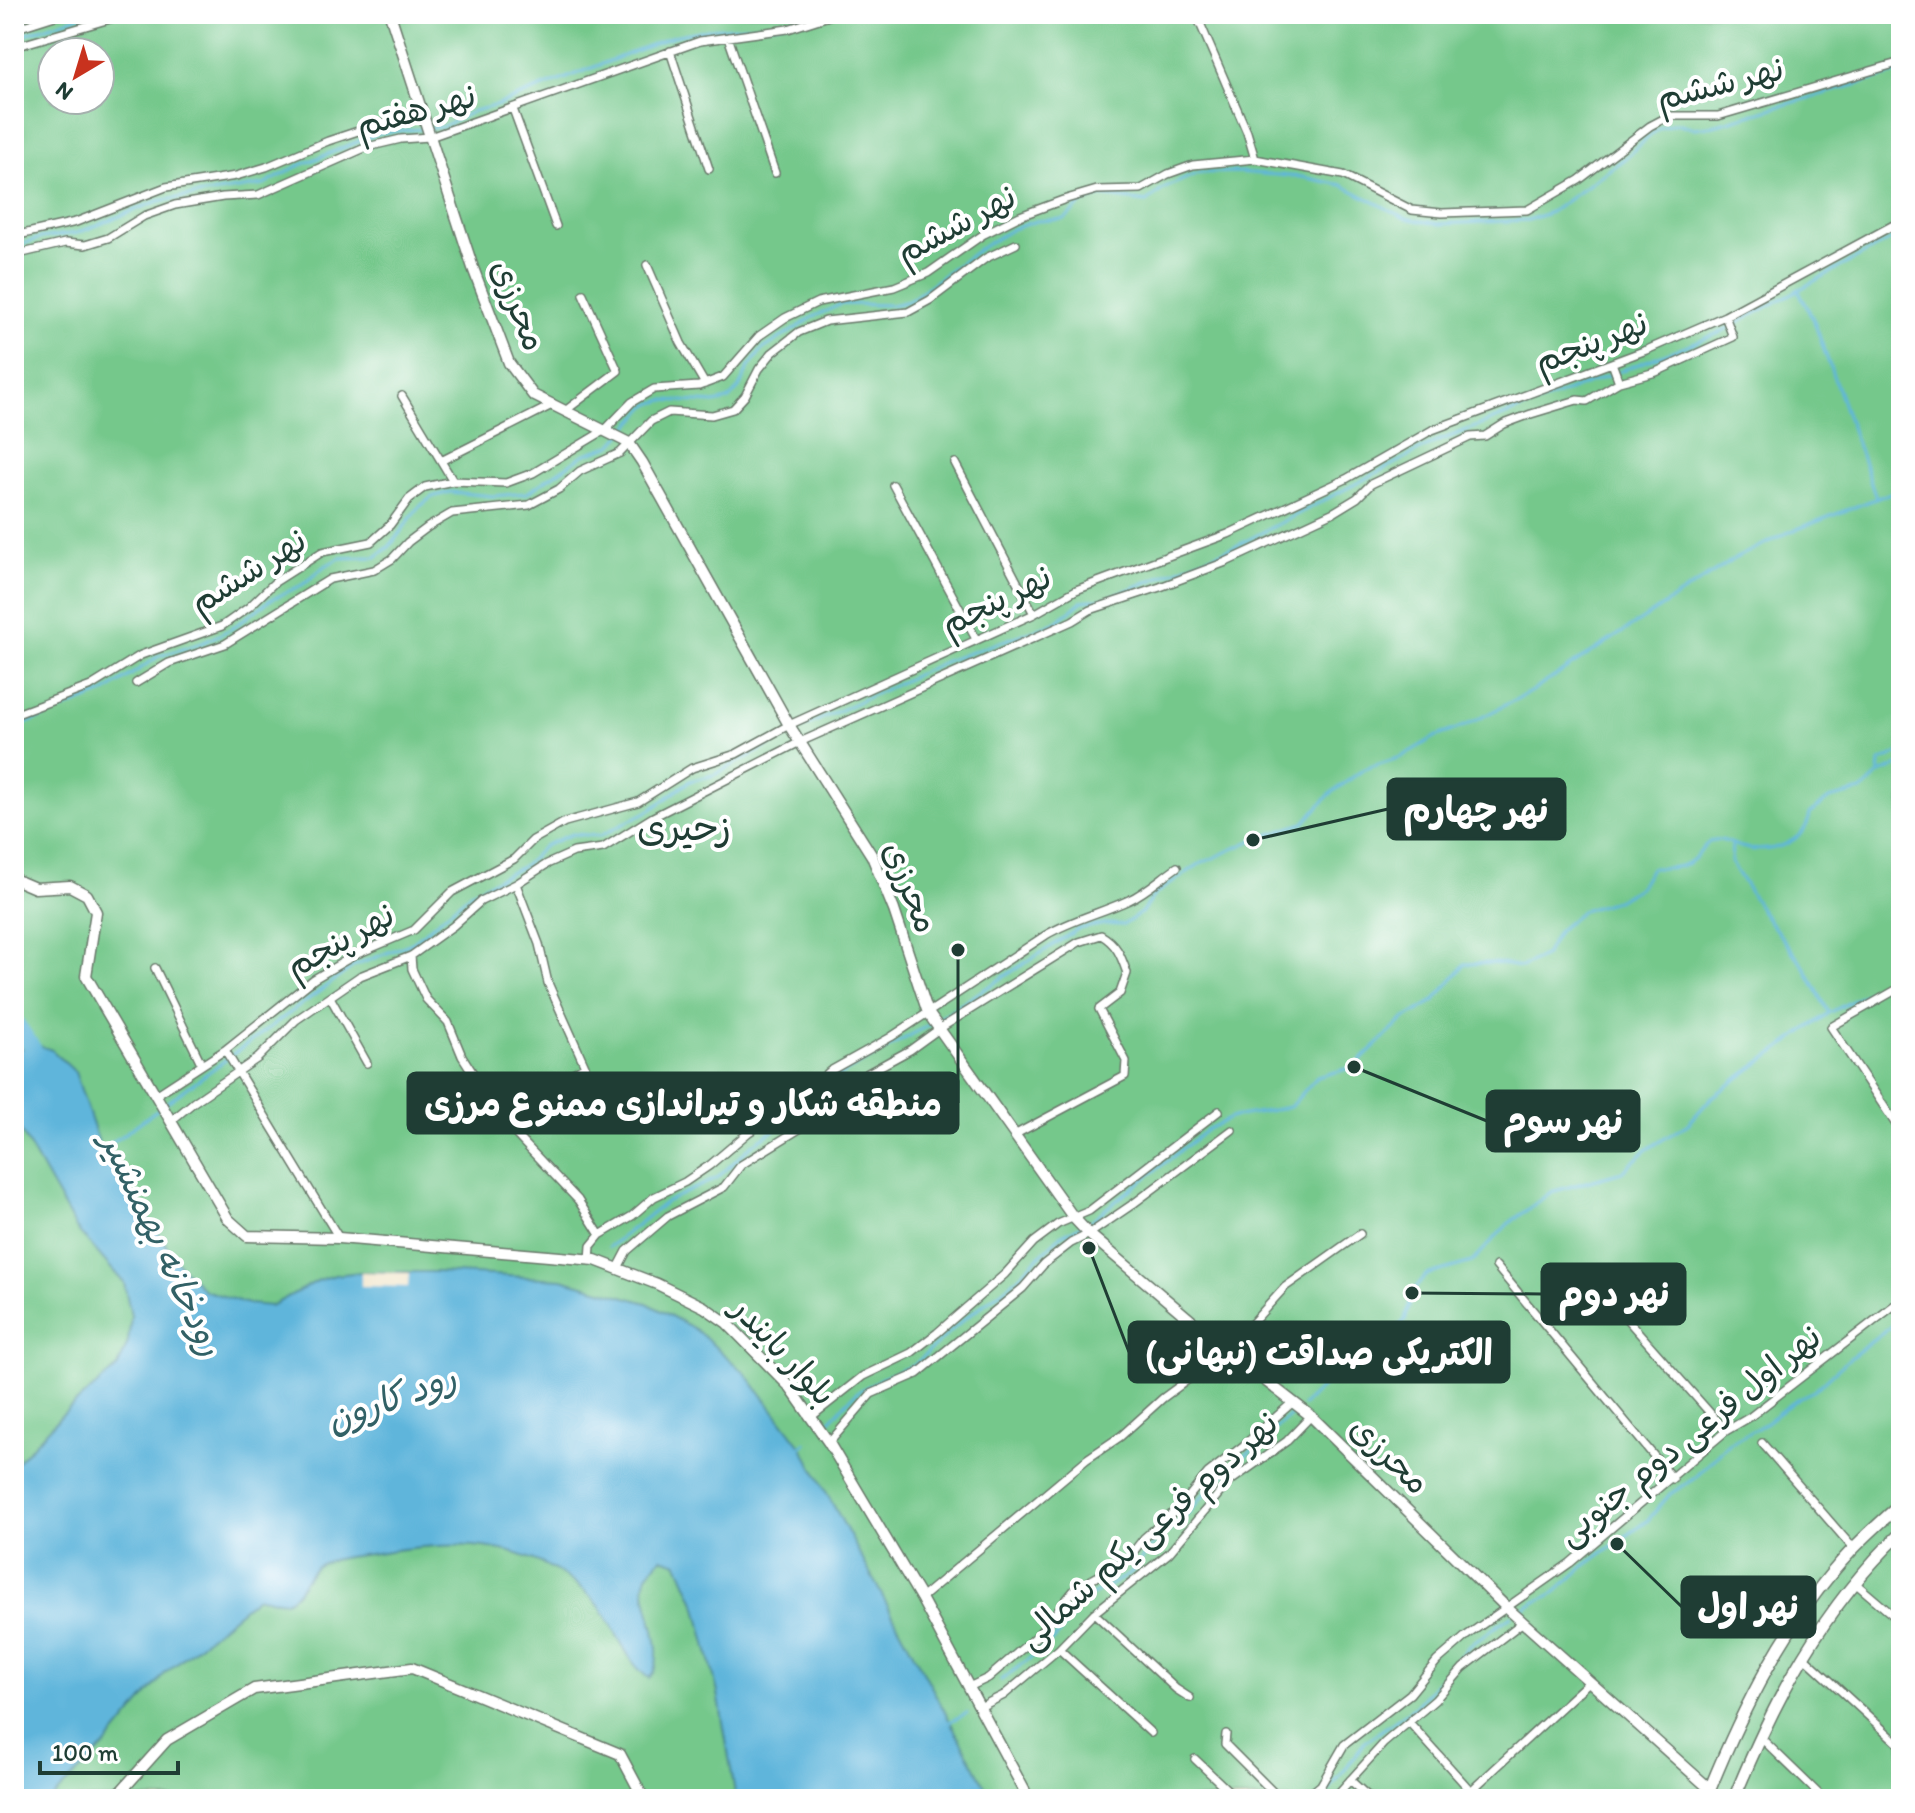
<svg xmlns="http://www.w3.org/2000/svg" width="1915" height="1813" font-family="Itim,'Playpen Sans Arabic',sans-serif">
  <rect width="100%" height="100%" fill="#fff"/>
  <filter id="ink" filterUnits="userSpaceOnUse"><feTurbulence type="fractalNoise" baseFrequency=".0125" numOctaves="2"/><feDisplacementMap in="SourceGraphic" scale="16" xChannelSelector="R" yChannelSelector="G"/><feConvolveMatrix kernelMatrix="1 2 1 2 8 2 1 2 1" color-interpolation-filters="sRGB"/></filter>
  <filter id="wash" filterUnits="userSpaceOnUse"><feTurbulence type="fractalNoise" baseFrequency=".006" numOctaves="4" result="noise"/><feDisplacementMap in="SourceGraphic" scale="32" xChannelSelector="R" yChannelSelector="G"/><feGaussianBlur stdDeviation="1.8" result="paint"/><feColorMatrix in="noise" values="0 0 0 0 0 0 0 0 0 0 0 0 0 0 0 0 0 1.4 0 .05"/><feComposite in="paint" operator="in"/></filter>
  <g filter="url(#wash)">
    <rect width="100%" height="100%" fill="#f2e7ce"/>
    <path fill="#74c88b" stroke="#4a8260" stroke-width="2" fill-rule="evenodd" d="M14,14H1901V1799H14ZM52,52H100V100H52Z"/>
    <path fill="#5eb5db" stroke="#3e7988" stroke-width="2" d="M35,1044L52,1050L75,1072L100,1146L179,1264L204,1290L248,1304L271,1306L319,1280L335,1275L361,1272H437L562,1279L647,1303L695,1329L746,1374L802,1447L992,1799H736L718,1693L697,1607L678,1563L661,1558L647,1575L644,1585C646,1610 669,1658 649,1678C625,1664 614,1617 589,1595C526,1538 455,1540 377,1553C359,1556 339,1556 323,1563C305,1570 302,1595 285,1601C274,1604 267,1594 256,1598L166,1672L106,1745L51,1799H14V1465L64,1413L118,1367L128,1342L131,1316L124,1283L76,1228L14,1119V1051Z"/>
    <path fill="#f2e7ce" d="M361,1272L409,1273L408,1287L361,1286Z"/>
    <g fill="none" stroke-linecap="round" stroke-linejoin="round">
      <path stroke="#5eb5db" stroke-width="3" d="M14,38L86,14
        M14,247L41,238L77,233L158,201L264,185L296,167L379,133L442,127L474,111L498,105L673,36L710,29L775,24L812,14
        M1798,289L1814,321L1876,498
        M14,728L104,693L159,656L202,643L231,629L270,600L302,585L325,566L340,558L376,557L390,546L418,508L432,497L450,492L493,496L527,493L583,455L612,445L648,405L664,400L714,403L728,400L739,388L749,367L762,350L815,316L842,304L892,305L909,301L979,249L1012,229L1036,221L1065,219L1082,203L1100,196L1147,202L1163,189L1198,173L1238,172L1302,177L1342,185L1405,218L1438,224L1528,220L1551,212L1624,159L1659,128L1677,123L1694,128L1710,126L1901,72
        M1879,774L1880,762L1901,752
        M1732,844L1731,862L1761,910L1805,968L1829,1013
        M938,1019L1078,929L1105,924L1123,925L1141,913L1155,894L1198,865L1253,840L1304,823L1330,794L1364,769L1401,757L1435,737L1467,725L1534,690L1736,558L1787,533L1901,489
        M102,1150L354,966L412,943L473,891L525,865L544,846L572,834L600,836L652,809L690,781L714,775L808,725L946,661L1057,622L1082,601L1108,598L1236,546L1436,442L1719,333L1901,234
        M609,1247L666,1202L717,1178L752,1145L814,1104L839,1076L932,1023
        M1303,1405L1370,1343L1394,1331L1405,1320L1412,1293L1426,1275L1472,1262L1508,1224L1551,1192L1622,1172L1646,1150L1688,1124L1711,1098L1829,1013L1901,975
        M826,1424L856,1393L880,1379L914,1365L963,1320L1012,1283L1060,1236L1093,1219L1208,1129L1233,1117L1290,1107L1317,1077L1354,1067L1404,1019L1434,1001L1465,964L1494,963L1522,967L1545,955L1559,930L1582,911L1615,901L1639,888L1651,868C1666,868 1682,869 1694,859C1700,854 1703,845 1711,841C1722,837 1730,844 1741,847C1769,855 1805,844 1810,814L1829,799L1862,791L1879,774L1901,764
        M799,1449L806,1443
        M1517,1612L1556,1592L1583,1567L1647,1521L1670,1494L1695,1478L1728,1444L1761,1426L1798,1398L1814,1391L1850,1358L1901,1319
        M1001,1680L1053,1641L1087,1598L1130,1574L1154,1543L1186,1516L1214,1483L1297,1410
        M949,1722L967,1713
        M1318,1799L1329,1791L1365,1742L1415,1707L1469,1646L1511,1616"/>
      <path stroke="#5eb5db" stroke-width="16" d="M14,1020L41,1060"/>
    </g>
  </g>
  <g filter="url(#ink)">
    <g fill="none" stroke-linecap="round" stroke-linejoin="round">
      <g stroke="#69786a" stroke-width="10">
        <path id="street" d="M1196,14L1247,132L1255,159
          M14,29L61,14
          M728,37L775,173
          M14,47L127,14
          M670,51L709,169
          M513,109L556,226
          M14,236L76,222L166,187L236,176L266,167L328,141L394,119L422,113
          M14,255L65,243L85,245L108,238L144,216L175,205L223,197L258,195L367,147L401,139L430,137L700,41L788,29L835,14
          M647,265L681,343L705,384
          M1612,363L1619,382
          M402,396L453,481
          M565,411L618,371L583,294
          M441,461L552,405
          M955,463L1034,614
          M893,485L976,639
          M136,683L169,663L225,644L330,579L374,570L392,559L408,542L428,527L452,513L529,505L559,489L580,471L620,453L651,421L669,412L712,415L733,409L745,396L759,369L772,353L799,332L826,321L908,312L930,300L986,258L1016,244
          M14,715L91,686L141,655L222,626L249,607L275,582L322,552L371,542L390,525L409,499L425,487L453,481L506,483L533,473L605,430L632,402L654,389L699,386L723,377L759,336L785,318L818,302L894,287L928,273L984,234L1020,216L1063,200L1097,190L1141,189L1168,174L1193,165L1255,159L1343,175L1412,210L1442,213L1527,210L1579,180L1650,126L1669,116H1718L1901,62
          M516,884L539,944L548,983L585,1066L545,1090L504,1122L578,1200L600,1235
          M411,956L412,969L426,999L448,1022L462,1056L504,1122
          M155,968L202,1065
          M1901,987L1831,1027L1901,1132
          M330,997L367,1063
          M225,1050L339,1238
          M156,1095L225,1050L314,979L355,955L414,930L452,892L514,859L533,840L565,822L638,802L692,768L736,754L789,725L1034,614L1076,590L1228,534L1346,479L1432,430L1649,349L1725,316L1901,221
          M171,1121L194,1102L258,1058L296,1020L360,976L411,956L453,926L481,901L516,884L547,864L574,852L603,848L653,817L800,742L1072,621L1090,610L1160,587L1226,562L1334,512L1357,498L1371,484L1470,437L1485,436L1504,424L1531,414L1577,400L1587,401L1619,382L1656,372L1733,337L1725,316
          M590,1260L591,1246L600,1235L632,1216L654,1197L685,1182L710,1165L749,1132L795,1103L830,1071L891,1037L1046,935C1073,919 1101,913 1129,900C1146,892 1161,878 1177,867
          M1496,1266L1673,1479
          M618,1268L627,1251L668,1216L724,1187L741,1165L822,1115L837,1090L910,1050L939,1029L1079,942L1101,935C1117,944 1121,956 1127,973L1120,993L1099,1009L1126,1061L1125,1076L1016,1134
          M1585,1272L1726,1431
          M811,1417L863,1376L911,1353L937,1333L1005,1274L1034,1242L1058,1224L1089,1211L1219,1111
          M829,1443L871,1394L917,1374L1023,1288L1044,1264L1071,1243L1089,1234L1133,1204L1232,1130
          M1762,1443L1853,1548
          M1854,1582L1901,1622
          M921,1598L1087,1459L1121,1436L1163,1398L1227,1351L1285,1287L1360,1234
          M1094,1613L1176,1689L1190,1698
          M1059,1649L1151,1733
          M1803,1656L1901,1746
          M969,1687L988,1678L1037,1636L1075,1589L1127,1560L1144,1538L1182,1505L1208,1473L1243,1446L1293,1402
          M980,1707L1004,1695L1059,1649L1094,1613L1169,1553L1228,1483L1287,1441L1311,1416
          M1409,1722L1470,1790
          M1226,1734L1225,1744L1280,1799
          M1760,1737L1824,1799
          M1195,1759L1237,1799
          M1350,1780L1371,1799
          M1304,1799L1321,1785L1344,1745L1410,1694L1437,1661L1466,1636L1570,1563L1726,1431L1750,1417L1901,1300
          M1333,1799L1384,1743L1435,1700L1463,1668L1523,1622
          M1462,1799L1590,1681"/>
      </g>
      <g stroke="#69786a" stroke-width="13">
        <path id="secondary" d="M390,14L473,268L509,363L533,395L629,443L642,462L789,725L872,856L894,910L928,1013L1073,1217L1089,1234L1227,1351L1311,1416L1507,1608L1710,1789
          M14,879L35,888L70,886L87,895L96,912L86,976L228,1219L247,1236L339,1238L595,1260L657,1284L704,1307L727,1323L789,1386L829,1443L921,1598L1029,1799
          M114,1799L167,1740L254,1689L412,1668L620,1754L644,1799"/>
      </g>
      <g stroke="#69786a" stroke-width="14">
        <path id="primary" d="M1706,1799C1741,1711 1786,1620 1852,1550C1867,1534 1884,1519 1901,1504
          M1734,1799C1774,1700 1823,1607 1901,1533"/>
      </g>
      <use href="#street" stroke="#fff" stroke-width="7"/>
      <use href="#secondary" stroke="#fff" stroke-width="10"/>
      <use href="#primary" stroke="#fff" stroke-width="11"/>
    </g>
  </g>
  <g text-anchor="middle" dominant-baseline="central" stroke-width="8" stroke-linejoin="round" paint-order="stroke">
    <g font-size="34" fill="#1f3d34" stroke="#fff">
      <text transform="translate(1720 83) rotate(-14)">نهر ششم</text>
      <text transform="translate(416 110) rotate(-15)">نهر هفتم</text>
      <text transform="translate(956 224) rotate(-28)">نهر ششم</text>
      <text transform="translate(519 305) rotate(68)">محرزی</text>
      <text transform="translate(1591 342) rotate(-21)">نهر پنجم</text>
      <text transform="translate(248 571) rotate(-32)">نهر ششم</text>
      <text transform="translate(996 600) rotate(-26)">نهر پنجم</text>
      <text transform="translate(911 887) rotate(68)">محرزی</text>
      <text transform="translate(340 940) rotate(-29)">نهر پنجم</text>
      <text transform="translate(784 1351) rotate(47)">بلوار بایندر</text>
      <text transform="translate(1689 1435) rotate(-39)">نهر اول فرعی دوم جنوبی</text>
      <text transform="translate(1390 1455) rotate(44)">محرزی</text>
      <text transform="translate(1148 1530) rotate(-42)">نهر دوم فرعی یکم شمالی</text>
    </g>
    <g font-size="36" font-style="italic" fill="#326166" stroke="#fff">
      <text transform="translate(163 1244) rotate(65)">رودخانه بهمنشیر</text>
      <text transform="translate(391 1398) rotate(-20)">رود کارون</text>
    </g>
    <g font-size="38" fill="#1f3d34" stroke="#fff">
      <text x="684" y="827">زحیری</text>
    </g>
  </g>
  <path fill="none" stroke="#1f3d34" stroke-width="3" d="M1253 840L1388 809M958 950L958 1103M1354 1067L1487 1121M1412 1293L1542 1294M1089 1248L1129 1352M1617 1544L1682 1607"/>
  <g fill="#1f3d34" stroke="#fff" stroke-width="3">
    <circle cx="1253" cy="840" r="8"/>
    <circle cx="958" cy="950" r="8"/>
    <circle cx="1354" cy="1067" r="8"/>
    <circle cx="1412" cy="1293" r="8"/>
    <circle cx="1089" cy="1248" r="8"/>
    <circle cx="1617" cy="1544" r="8"/>
  </g>
  <g fill="#1f3d34" stroke="#1f3d34" stroke-width="3">
    <rect x="1388" y="779" width="177" height="60" rx="8"/>
    <rect x="408" y="1073" width="550" height="60" rx="8"/>
    <rect x="1487" y="1091" width="152" height="60" rx="8"/>
    <rect x="1542" y="1264" width="143" height="60" rx="8"/>
    <rect x="1129" y="1322" width="380" height="60" rx="8"/>
    <rect x="1682" y="1577" width="133" height="60" rx="8"/>
  </g>
  <g font-size="36" text-anchor="middle" font-weight="bold" fill="#fff">
    <text x="1476" y="822">نهر چهارم</text>
    <text x="683" y="1116">منطقه شکار و تیراندازی ممنوع مرزی</text>
    <text x="1563" y="1133">نهر سوم</text>
    <text x="1614" y="1306">نهر دوم</text>
    <text x="1319" y="1365">الکتریکی صداقت (نبهانی)</text>
    <text x="1748" y="1619">نهر اول</text>
  </g>
  <rect width="1915" height="1813" fill="none" stroke="#fff" stroke-width="48"/>
  <g transform="translate(76 76) rotate(218)"><circle r="38" fill="#ffffff" stroke="#a5b1ae" stroke-width="2"/>
  <path d="M0-6L14 30L0 20L-14 30Z" fill="#c8321e"/>
  <text y="-12" font-size="22" font-weight="bold" text-anchor="middle" fill="#1f3d34">N</text>
  </g>
  <path d="M40 1761v12h138v-12" fill="none" stroke="#1f3d34" stroke-width="4"/>
  <text x="52" y="1761" font-size="24" fill="#1f3d34" stroke="#ffffff" stroke-width="6" paint-order="stroke">100 m</text>
</svg>
